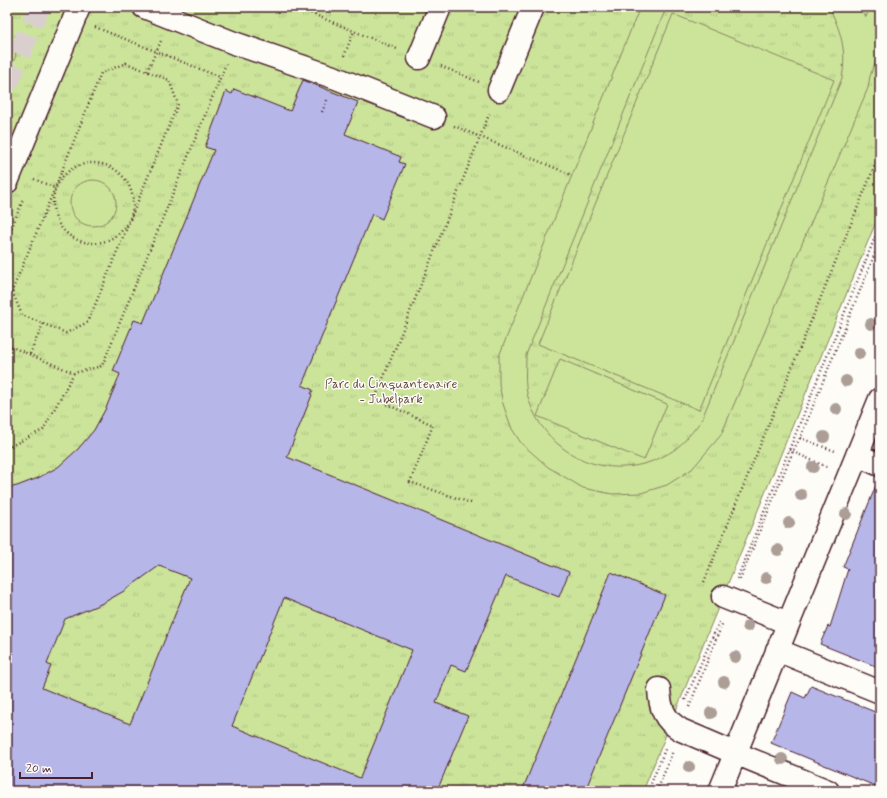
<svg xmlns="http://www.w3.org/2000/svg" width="887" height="798" font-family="Mynerve,sans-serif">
  <defs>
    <pattern id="park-tufts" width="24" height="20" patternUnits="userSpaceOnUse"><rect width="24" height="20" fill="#cbe49a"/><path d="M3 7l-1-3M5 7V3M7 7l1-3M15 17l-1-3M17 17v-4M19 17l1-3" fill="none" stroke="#b0c385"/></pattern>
  </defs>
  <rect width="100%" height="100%" fill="#fdfcf7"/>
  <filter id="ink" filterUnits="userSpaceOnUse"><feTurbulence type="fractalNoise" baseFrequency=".025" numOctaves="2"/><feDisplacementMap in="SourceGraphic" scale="8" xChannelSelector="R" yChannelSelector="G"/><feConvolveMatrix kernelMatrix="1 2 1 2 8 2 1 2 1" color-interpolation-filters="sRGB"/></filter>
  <g filter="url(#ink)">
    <path fill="url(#park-tufts)" stroke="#8a8262" d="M7,7H880V212L643,791H7Z"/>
    <path fill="#cbe49a" stroke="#8a8262" d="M640,7H668L664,13L526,355C526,368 524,384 528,397C543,449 597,480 650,462C658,459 667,455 674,450C685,442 693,431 701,421L842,78C847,51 841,31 829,7H861L866,17L870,7H880V50L870,76L868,88L721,435L692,469L667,485L641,493L612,494L583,488L548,467L521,443L512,429L503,404L499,384V356Z
      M673,14L834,80L699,410L538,344Z
      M7,41C18,48 19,60 7,67Z
      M70 203a23 23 0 1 1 46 0a23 23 0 1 1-46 0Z
      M560,359L667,404L644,460L537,416Z"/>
    <path fill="#b7b6e8" stroke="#4a1f2b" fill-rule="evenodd" d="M303,80L358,102L345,134L401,157L399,162L405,164L382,219L372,214L302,385L313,390L311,394L312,395L287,457L569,572L559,597L506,576L466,671L451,665L436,703L468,716L437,791H7V488L17,486L38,478L58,467L78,449L94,430L106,408L120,374L113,371L134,320L143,323L214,150L205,147L226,91L232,94L234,89L290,111ZM159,566L190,578L130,724L42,688L51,666L47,664L65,619L103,603L124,591ZM284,598L412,650L360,778L232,726Z
      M879,478H880V668L820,644L828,626L830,627L848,569L843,567Z
      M611,572L665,595L585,791H522Z
      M811,686L880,714V788L771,743L792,692L805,698Z"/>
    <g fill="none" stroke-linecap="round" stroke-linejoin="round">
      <path stroke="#d9d0ce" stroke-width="22" stroke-dasharray="22 11" stroke-linecap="butt" d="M7,85L39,7"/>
      <g stroke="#4a1f2b" stroke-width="25">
        <path id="minor" d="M144,7L234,43L336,78L434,117
          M419,58L440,7
          M499,90L533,7
          M7,182L79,7
          M857,455L880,465
          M723,597L788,623
          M777,650L880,692
          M659,689C660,708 664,720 681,730L735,753L828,791
          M720,791L880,399"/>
      </g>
      <path stroke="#4a1f2b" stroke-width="2.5" stroke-dasharray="1 3" stroke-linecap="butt" d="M296,7L397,49
        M95,27L220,77
        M344,56L354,31
        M126,63L169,80L178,104L88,322L66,333L22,315L12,291L55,188L101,73Z
        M441,66L479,82
        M147,71L162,39
        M322,112L327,100
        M454,126L572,175
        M53 203a40 40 0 1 1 80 0a40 40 0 1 1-80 0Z
        M34,179L55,188
        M7,239L23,200
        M7,345L74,373
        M30,354L43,324
        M800,438L835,451
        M7,448L43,430L74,373L102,366L226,64
        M789,450L827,467
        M471,503L410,482L433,425L375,399L490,112
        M737,579L880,225
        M740,579L793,451L800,438L880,241
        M704,582L880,153
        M685,700L720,620
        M689,707L723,622
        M648,791L666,747
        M657,791L673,751"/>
      <use href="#minor" stroke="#fdfcf7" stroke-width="22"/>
    </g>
    <g fill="#ac9d96">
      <circle cx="871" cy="324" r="6"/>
      <circle cx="859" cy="353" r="6"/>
      <circle cx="846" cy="381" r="6"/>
      <circle cx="836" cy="409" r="6"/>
      <circle cx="824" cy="437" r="6"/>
      <circle cx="813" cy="467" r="6"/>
      <circle cx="801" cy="495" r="6"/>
      <circle cx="846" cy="514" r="6"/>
      <circle cx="789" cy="523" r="6"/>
      <circle cx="778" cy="550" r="6"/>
      <circle cx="766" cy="578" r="6"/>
      <circle cx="748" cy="626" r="6"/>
      <circle cx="735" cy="657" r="6"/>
      <circle cx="724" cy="682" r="6"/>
      <circle cx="711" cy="713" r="6"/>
      <circle cx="782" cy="759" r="6"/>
      <circle cx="689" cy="767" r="6"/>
    </g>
  </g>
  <g text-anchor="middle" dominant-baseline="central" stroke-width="3" stroke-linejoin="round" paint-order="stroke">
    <g font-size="13" fill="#6a5047" stroke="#fdfcf7">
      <text x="391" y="384">Parc du Cinquantenaire<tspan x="391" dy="15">- Jubelpark</tspan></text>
    </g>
  </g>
  <rect width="887" height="798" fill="none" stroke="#fdfcf7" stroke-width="24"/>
  <rect x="12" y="12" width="863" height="774" fill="none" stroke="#4a1f2b" stroke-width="1.5" filter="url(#ink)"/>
  <path d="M20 772v6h72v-6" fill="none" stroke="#4a1f2b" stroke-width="2"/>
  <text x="26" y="772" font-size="12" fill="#4a1f2b" stroke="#fdfcf7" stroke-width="3" paint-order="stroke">20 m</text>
</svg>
